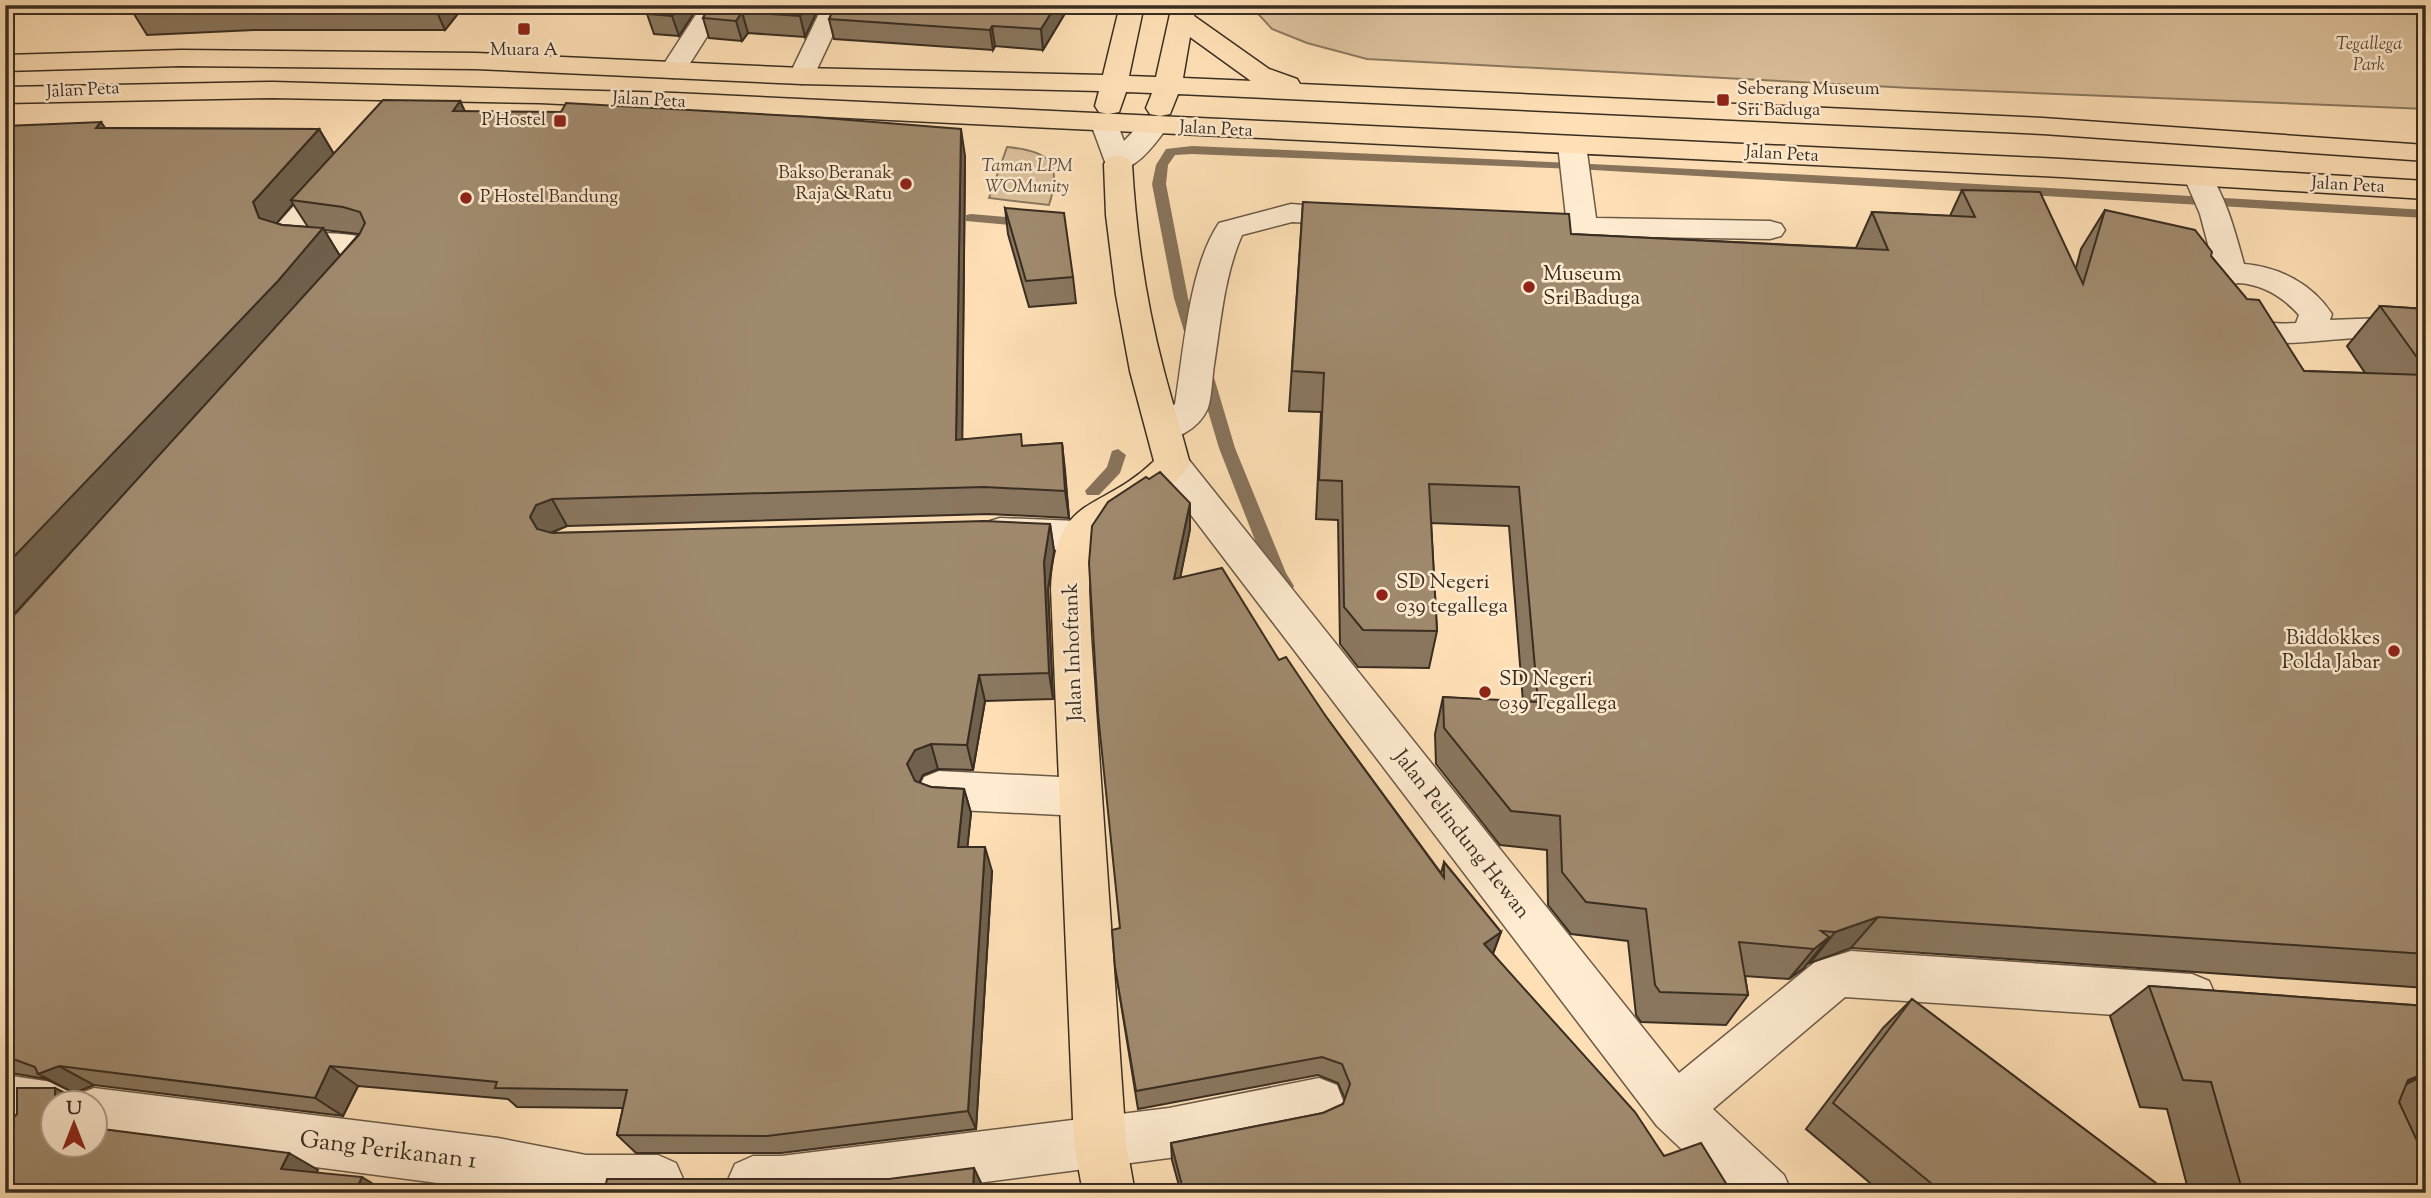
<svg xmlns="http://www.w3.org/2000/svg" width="2431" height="1198" font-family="'Sorts Mill Goudy',serif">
  <rect width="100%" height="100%" fill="#ffe0b6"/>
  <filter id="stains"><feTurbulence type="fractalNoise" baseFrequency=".00286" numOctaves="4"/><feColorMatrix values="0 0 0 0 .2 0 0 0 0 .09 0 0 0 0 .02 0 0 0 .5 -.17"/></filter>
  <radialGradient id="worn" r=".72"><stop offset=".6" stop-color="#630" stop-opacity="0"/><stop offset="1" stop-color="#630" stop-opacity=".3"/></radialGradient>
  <path fill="#ddc29d" stroke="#8b785f" stroke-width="2" d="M1250,5H2426V109L1911,88L1367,59L1307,43L1272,29Z
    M1007,147C1049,151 1063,162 1049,205L989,198Z"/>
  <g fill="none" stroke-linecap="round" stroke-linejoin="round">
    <path fill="#88745c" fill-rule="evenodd" d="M1192,146C1604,163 2015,185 2426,210V218L1576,169L1192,154L1175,155L1168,165L1166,184L1188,298L1201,341L1194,346L1187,341L1174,298L1152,184L1156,165L1166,149Z
      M971,214L1031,219L1038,223L1031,227L966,221V215Z
      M1205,369L1213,374L1235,448L1286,573L1294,586L1291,591H1279L1269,576L1219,448L1197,374Z
      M1118,449L1126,455L1120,473L1099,495H1087L1085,491L1107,467L1112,451Z"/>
    <g stroke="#6a5a46" stroke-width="3">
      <path id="minor" d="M702,5H727L682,76L673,78L664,76L660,70Z
        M823,5H847L811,82L802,84L793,82L789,76Z
        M1105,116L1115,118L1124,141C1137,128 1144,115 1164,120L1168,126C1155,145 1132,176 1108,170L1091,124L1095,118Z
        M1572,137L1582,139L1586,145L1596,218L1770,221L1781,224L1785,230L1781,236L1770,239L1582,236L1508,230L1504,224L1508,218L1519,215L1566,217L1558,145L1562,139Z
        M336,167L346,170L350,176L303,232C325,235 366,229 379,249C366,268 356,291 331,285L326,278L344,254L300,250L278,243L273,229L326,170Z
        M2198,168L2208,171C2227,199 2235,232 2244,264C2280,267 2312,284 2332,314L2330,320L2383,318L2426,325V347C2403,341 2380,337 2357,338C2290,341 2230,361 2186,294L2197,271L2214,267L2200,214L2184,177L2188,171ZM2239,283C2264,285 2283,297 2299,315L2296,323C2262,326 2241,316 2218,292L2221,285Z
        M1291,204L1364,210L1369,216L1364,222L1354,225L1292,222L1242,235C1224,276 1221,321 1214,365C1212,378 1212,395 1208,408C1199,429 1173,444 1152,438L1147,429L1152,420L1175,404C1184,350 1189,267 1219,223Z
        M1172,451L1185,455L1679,1073L1815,962L1851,951L2192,974L2209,981L2216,997L2209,1013L2192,1020L1845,997L1713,1109L1784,1175L1792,1193H1728L1657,1126L1159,473L1154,464L1159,455Z
        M1000,518L1078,521L1091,525L1097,535L1091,545C1066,553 1013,550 987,542L982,532L987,522Z
        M939,771L1080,778L1095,784L1102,797L1095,810L1080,816L939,809L924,803L918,790L924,777Z
        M5,1075L52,1082L70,1089L74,1100L76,1095L94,1088L498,1138L586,1155H658L676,1163L684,1181L679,1193H513L94,1138V1104H52V1132L5,1125Z
        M1319,1078L1337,1085L1344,1103L1337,1121L1319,1128L1169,1158L900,1193H731L727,1182L735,1164L753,1156H781L1169,1108Z"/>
    </g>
    <g stroke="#392d21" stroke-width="3">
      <path id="major" d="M1120,5H1144L1129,76L1156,77L1172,5H1196L1194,16L1269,69L1297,79L1300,84L2043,118L2426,145V161L2043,134L1178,94L1170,114L1160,116L1150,114L1146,108L1152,93L1126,92L1119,112L1109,114L1099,112L1095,106L1099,91L802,84L476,69L181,66L5,71V55L181,50L476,53L802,68L1103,75ZM1190,37L1251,81H1253L1183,78Z
        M273,82L674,93L2061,159L2426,181V199L2061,177L540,103L273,98L5,103V87Z
        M1118,155L1128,158L1132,164C1136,234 1146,303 1164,371C1172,402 1182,433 1190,464C1168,501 1103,512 1092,551L1089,589L1091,636L1126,1143L1135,1193H1083L1074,1143L1051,589C1056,491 1098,515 1154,461L1130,371L1116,295L1106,215L1104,164L1108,158Z"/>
    </g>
    <use href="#minor" fill="#ffebd0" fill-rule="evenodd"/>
    <use href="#major" fill="#ffe0b6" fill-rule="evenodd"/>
  </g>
  <path fill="#8a775f" stroke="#392d21" stroke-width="2" fill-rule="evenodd" d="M144,5H699L679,36L654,34L647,14L649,11L464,6L445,30H254L147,35L134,14Z
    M711,5H820L805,37L748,33L742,41L709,38L703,18Z
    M836,5H1070L1043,50L995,46L993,50L834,39L829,19Z
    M460,101L464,111L965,156L962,439L1022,446L1062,443L1069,518L989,514L567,526L551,533L1050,524L1054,551L1048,589L1053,699L985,701L973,770L938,769L923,775L919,783L931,787L964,789L971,813L967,847L992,871L976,1129L781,1153H636L617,1135L623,1108L517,1107L508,1099L358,1086L343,1116L94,1085L74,1093L46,1079L5,1072V625L88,534L105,128L319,129L334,154ZM293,204L308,227L282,225L276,223ZM324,230L359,234L340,256Z
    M1962,190L2076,268L2081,249L2105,210L2211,256L2304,371L2365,373L2347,346L2380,306L2426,309V988L1851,948L1808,963L1804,968L1789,979L1745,976L1748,995L1726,1025L1641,1022L1636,1015L1628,941L1571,934L1548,905L1547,850L1500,845L1436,764L1435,734L1443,697L1523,702L1509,526L1431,523L1437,631L1429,668L1358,667L1340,644L1338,520L1316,519L1321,412L1289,411L1303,202L1571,234L1856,248L1872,212L1950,216Z
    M1005,208L1073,277L1076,303L1029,307L1008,234Z
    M1190,503V529L1180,577L1279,660L1327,718L1441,873L1444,862L1501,932L1493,954L1664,1156L1732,1193H1181L1172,1160L1171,1143L1323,1113L1343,1104L1345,1099L1338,1083L1318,1075L1138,1109L1115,967L1120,928Z
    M2149,986L2426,1006V1193H2189L2167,1109L2140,1107L2110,1016Z
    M1912,999L2169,1193H1882L1806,1129L1883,1028Z"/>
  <path fill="#70614d" stroke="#392d21" stroke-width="2" d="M439,5H463L464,6L445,30L436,10Z
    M679,5H699L679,36L672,16Z
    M805,5H820L805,37L800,16Z
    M1056,5H1070L1043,50L1041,29Z
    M742,12L748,33L742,41L736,21Z
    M992,26L995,46L993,50L990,30Z
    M460,101L473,128L453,111Z
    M101,122L120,149L96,128Z
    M319,129L335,156L291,200L293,204L271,230L259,218L253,202Z
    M961,129L965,156L962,467L956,440Z
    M323,228L340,256L296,308L5,624V566Z
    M1062,443L1065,470L1069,518L1065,491Z
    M552,499L567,526L552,532L546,544L530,517L536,505Z
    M1190,503V529L1175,604L1174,579Z
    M1050,524L1054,551L1048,589L1053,699L1049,673L1044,562Z
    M979,675L985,701L973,770L967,745Z
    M931,744L938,769L923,775L916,789L907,764L915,750Z
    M964,789L971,813L965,871L958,847Z
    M985,847L992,871L976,1129L968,1111Z
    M1878,917L1851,948L1810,963L1835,932Z
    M1501,932L1493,953L1476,965L1484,944Z
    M1829,937L1804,968L1789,979L1814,949Z
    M59,1066L94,1085L74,1093L38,1074Z
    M330,1066L358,1086L343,1116L315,1098Z
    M2426,1074L2375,1100L2408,1080Z
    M55,1088L85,1103H55Z
    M289,1153L318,1170L311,1186L281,1169Z
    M974,1168L982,1185L981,1193H973Z
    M362,1177L388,1193L357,1188Z"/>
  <path fill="#a08a6e" stroke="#392d21" stroke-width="2" d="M144,5H439L436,10H242L134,14Z
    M653,5H679L672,16L647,14Z
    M711,5H805L800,16L742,12L736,21L703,18Z
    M836,5H1056L1041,29L992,26L990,30L829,19Z
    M383,100L460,101L453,111L561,112L566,103L812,117L961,129L956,440L1021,434L1022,446L1062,443L1065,491L984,487L552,499L536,505L530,517L537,529L552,533L984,521L1050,524L1044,562L1049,673L979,675L967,745L931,744L915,750L907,764L915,781L931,787L964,789L958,847H985L968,1111L767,1136L617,1135L627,1090L495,1088L497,1082L330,1066L315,1098L59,1066L38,1074L35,1067L16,1060L5,1059V625L359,235L365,223L360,212L343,207L291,200Z
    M101,122L96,128L319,129L253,202L259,218L282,225L323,228L278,281L5,566V126Z
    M1962,190L2040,192L2083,284L2105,210L2195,230L2212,252L2211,256L2247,299L2259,300L2304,371L2426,375V694L2422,693L2426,700V954L1878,917L1835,932L1821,931L1829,937L1814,949L1739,942L1748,995L1660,992L1655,985L1646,909L1586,902L1562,872L1560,816L1511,811L1444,728L1443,697L1538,702L1519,487L1429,484L1437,631L1363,630L1344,607L1342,481L1319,480L1324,373L1292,371L1303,202L1569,214L1571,234L1888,250L1872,212L1975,217Z
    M1005,208L1064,213L1073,277L1026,281Z
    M2380,306L2426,309V370Z
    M1160,472L1190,503L1174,579L1222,568L1279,660L1286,657L1327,718L1444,878V862L1501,932L1484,944L1635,1112L1664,1156L1701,1143L1732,1193H1184L1171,1143L1323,1113L1343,1104L1350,1084L1342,1064L1322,1057L1136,1091L1115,967L1112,930L1120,928L1098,714L1089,563L1092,526L1108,502L1146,477L1149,479Z
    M2149,986L2426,1006V1073L2408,1080L2399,1102L2426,1160V1193H2243L2211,1082L2183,1080Z
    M1912,999L2169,1193H1943L1833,1103Z
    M17,1088H55V1103H52V1145H94V1128L289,1153L281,1169L362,1177L357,1188L397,1193H5V1115L14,1117L17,1114Z
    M974,1168L973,1193H604L607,1179H889Z"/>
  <g fill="#8f2418" stroke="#ffebd0" stroke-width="2.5">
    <rect x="517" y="22" width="14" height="14" rx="3.5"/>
    <rect x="1716" y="93" width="14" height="14" rx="3.5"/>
    <rect x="553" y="114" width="14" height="14" rx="3.5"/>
    <circle cx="906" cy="184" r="7"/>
    <circle cx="466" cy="198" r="7"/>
    <circle cx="1529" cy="287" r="7"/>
    <circle cx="1382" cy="595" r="7"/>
    <circle cx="2394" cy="651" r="7"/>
    <circle cx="1485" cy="692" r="7"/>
  </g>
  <g text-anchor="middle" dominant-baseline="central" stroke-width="5" stroke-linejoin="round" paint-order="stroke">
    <g font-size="18" font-style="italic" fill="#5a4b3a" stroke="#ffebd0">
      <text x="2369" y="45">Tegallega<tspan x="2369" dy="21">Park</tspan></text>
      <text x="1027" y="167">Taman LPM<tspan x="1027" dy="21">WOMunity</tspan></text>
    </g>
    <g font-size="18" fill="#392d21" stroke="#ffebd0" text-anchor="start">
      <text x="524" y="51" text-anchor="middle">Muara A</text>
      <text x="1737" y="90">Seberang Museum<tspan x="1737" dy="21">Sri Baduga</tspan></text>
      <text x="546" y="121" text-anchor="end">P Hostel</text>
      <text x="892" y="174" text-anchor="end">Bakso Beranak<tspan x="892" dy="21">Raja &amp; Ratu</tspan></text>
      <text x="480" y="198">P Hostel Bandung</text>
    </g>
    <g font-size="18" fill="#392d21" stroke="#ffebd0">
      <text transform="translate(83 91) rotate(-3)">Jalan Peta</text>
      <text transform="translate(649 101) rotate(3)">Jalan Peta</text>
      <text transform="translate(1216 130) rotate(3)">Jalan Peta</text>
      <text transform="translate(1782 155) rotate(3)">Jalan Peta</text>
      <text transform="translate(2348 186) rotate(3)">Jalan Peta</text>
    </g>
    <g font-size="21" fill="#392d21" stroke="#ffebd0" text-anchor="start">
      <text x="1543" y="275">Museum<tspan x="1543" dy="24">Sri Baduga</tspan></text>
      <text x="1396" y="583">SD Negeri<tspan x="1396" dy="24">039 tegallega</tspan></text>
      <text x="2380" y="639" text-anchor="end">Biddokkes<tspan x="2380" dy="24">Polda Jabar</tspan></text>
      <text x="1499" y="680">SD Negeri<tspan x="1499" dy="24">039 Tegallega</tspan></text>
    </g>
    <g font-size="21" fill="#392d21" stroke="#ffebd0">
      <text transform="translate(1074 652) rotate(-92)">Jalan Inhoftank</text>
      <text transform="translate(1461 835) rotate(52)">Jalan Pelindung Hewan</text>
    </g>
    <g font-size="24" fill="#392d21" stroke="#ffebd0">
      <text transform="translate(388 1151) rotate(7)">Gang Perikanan 1</text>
    </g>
  </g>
  <rect width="2431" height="1198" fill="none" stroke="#ffe0b6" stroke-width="28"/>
  <rect x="7" y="7" width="2417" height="1184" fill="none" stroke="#392d21" stroke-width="3.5"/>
  <rect x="14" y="14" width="2403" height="1170" fill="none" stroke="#392d21" stroke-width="2"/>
  <g transform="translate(74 1124)"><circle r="33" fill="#ffebd0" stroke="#b09f8a" stroke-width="2"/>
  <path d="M0-5L12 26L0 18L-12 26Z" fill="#8f2418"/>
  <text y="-10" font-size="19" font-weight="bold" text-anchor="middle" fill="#392d21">U</text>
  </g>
  <rect width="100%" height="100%" filter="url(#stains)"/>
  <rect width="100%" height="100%" fill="url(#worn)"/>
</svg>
